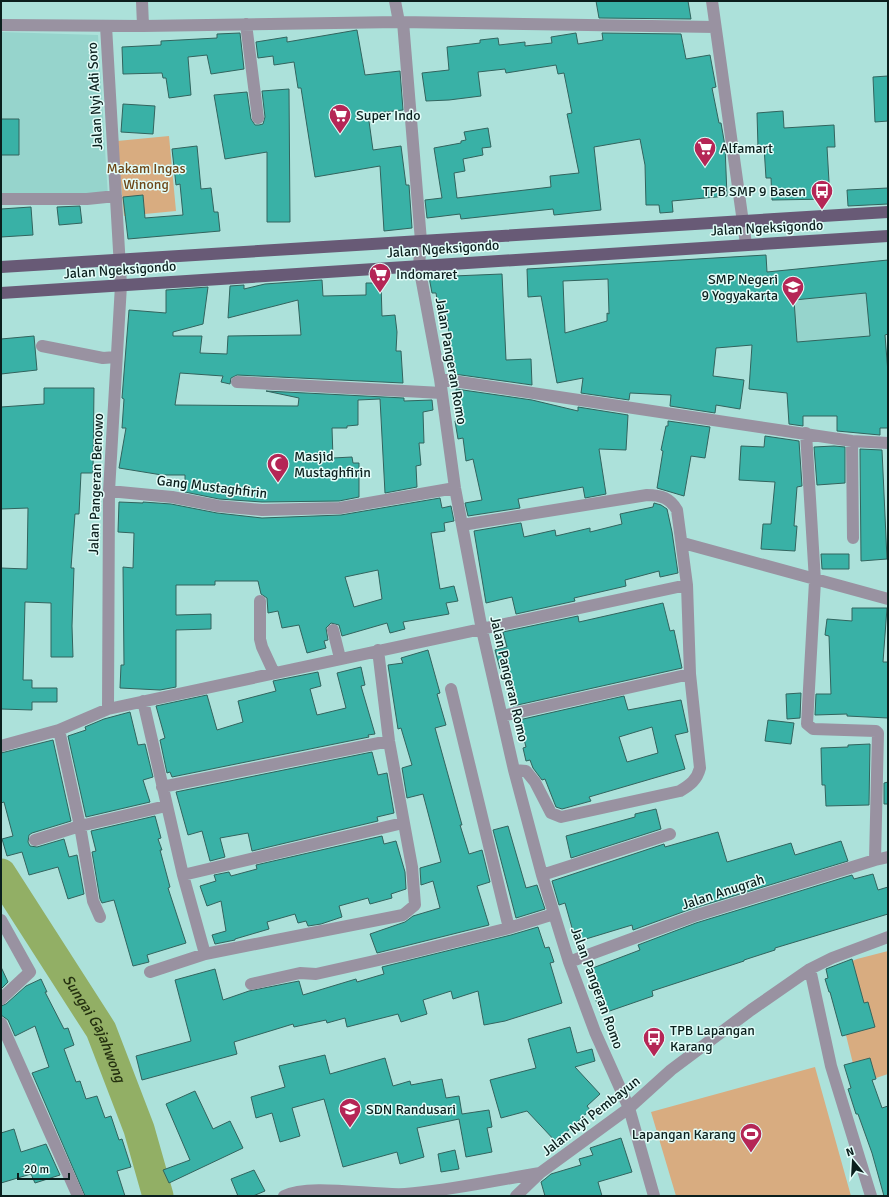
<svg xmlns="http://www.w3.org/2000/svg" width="889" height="1197" font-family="Signika,sans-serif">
  <rect width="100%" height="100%" fill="#ace1da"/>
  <path fill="#96d4cc" d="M1,32L98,35L108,197L1,198Z
    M888,260V334L885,335L888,371L841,374L803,341L703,349L696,279Z"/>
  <path fill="#d8ac80" d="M169,136L176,211L124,216L117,141Z
    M888,951V1074L858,1084L830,970L857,959Z
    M815,1067L851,1196H676L651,1112Z"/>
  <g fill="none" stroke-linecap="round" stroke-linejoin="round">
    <path stroke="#92af65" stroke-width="31" id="s1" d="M1,874L101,1030L139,1129L158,1196"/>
  </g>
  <path fill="#39b1a6" stroke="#32645e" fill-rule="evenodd" d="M596,1H688L691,19L599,18Z
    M357,30L365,75L400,71L403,110L368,114L373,150L401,146L406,185H409L412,228L384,231L380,166L315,177L301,88H298L294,62L274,65L273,56L258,58L256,42L287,37V42Z
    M240,33L244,69L211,74L207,55L188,57L191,95L169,98L166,78H163L162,73L123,74L122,47L161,45V41L217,38V34Z
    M576,33L578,44L603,40L602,33L681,34L686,59L710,55L716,87L712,88L719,123H721L725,146L727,196L672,201L673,212L660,213L659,205H646L645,165L640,139L594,147L601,210L554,215L553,209L461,219L460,214L427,218L425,200L442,198L434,148L461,143V141L466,140L464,132L488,128L491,147L482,148L483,155L463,159L465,171L454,173L457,198L551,187L550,176L579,173L567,114L572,113L564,73L558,74L556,65L506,73L505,69L478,72L481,96L449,100L426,101L422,73L449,70L447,47L480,43V40L498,38L499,45L525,42V46L552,43L551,37Z
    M888,76V121L875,122L873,77Z
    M289,89L290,222H267V152L225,159L214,95L247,92L251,119L255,125H259L263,124L265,117L262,91Z
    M123,104L155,106L153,134L121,132Z
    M783,111L784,128L834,125L835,147H827L830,199L772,200L771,178H766L764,147H758L757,113Z
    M1,119H19V155H1Z
    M197,146L201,189L211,188L214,212H218L220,231L128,239L123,197L143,195L145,218L183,215L180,184L176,185L172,149Z
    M888,188V204L848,206L847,190Z
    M80,206L82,223L59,225L57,207Z
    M31,207L33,235L1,237V209Z
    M766,255L767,272L888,260V334L885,335L888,373V428H880V435L837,431V416H803V426L789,424L787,393L749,389L752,345L716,348L713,376L744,380L740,409L716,405L715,413L670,406L671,395L630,393L629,400L581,393L583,378L557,383L541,296L528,297L527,269ZM608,279L609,314L607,313V321L565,333L563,281ZM866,293L870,336L797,342L794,300Z
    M502,274L506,360L531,359L532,385L454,374L447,317L440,318L436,293H432L429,277Z
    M322,280L323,296L366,295V283H381L382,316L395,315L397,332L396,351H401L403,383L237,375L231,378L230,384L221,382L223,376L180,373L175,405L298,406L299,398L266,391L404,398V401L432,400L433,410L423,412L424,443H419L421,465L416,466L417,487L385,493L380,399L358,400V425L347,426V428H332L333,458L352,457L353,463H359V497L339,501L262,502L219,499L185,492V475H162L119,468L126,428H122L124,399L122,398L129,310L166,313V290L208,287L203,324L173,332V336H202L200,353L227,354L228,336L301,335L298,300L228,318L230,286L244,285V289L265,284Z
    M34,336L37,370L1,374V339Z
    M44,388H94L93,473H81L79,514H75L71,568H74L72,626L73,657H51V603L25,602L23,680H32V688H57V702H32V710L1,709V568L27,569L28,508L1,509V407L44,404Z
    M456,389L532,400L578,411V407L628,415L626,450L599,449L606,494L585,498L583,487L518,499L520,508L468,516L465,503L482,500L473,459L466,461L463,438L458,439L455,421L460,420Z
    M668,421L710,427L705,458L691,456L684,496L657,488L663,451L661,450L666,426H668Z
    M765,436L799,441L802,486L797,487L794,526H797L795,551L761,549L763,524H771L775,482L739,480L741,446L764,447Z
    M834,446L845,447V483L817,485L814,447Z
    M860,449L882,450L887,559L861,561Z
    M440,498L442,508L451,506L454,521L444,523L445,531L431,533L440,589L454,586L458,601L446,603L449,614L403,622L405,629L390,633L387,623L342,636L339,625L331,623L326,628L328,640L324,641L326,648L307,653L299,625L282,628L278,611L268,613L267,598L261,594L258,581H215V585H176V615L211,614V629L176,630V687L160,690L120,688L121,665H124L123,567L133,568L134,533L118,532L119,502L143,503V502L171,504L217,513L262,518L341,515ZM378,570L382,599L354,607L345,577Z
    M654,503L661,505L667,509L672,532L678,573L660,577L659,571L625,580L626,586L574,598L575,601L516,614L512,597L486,603L474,531L521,523L524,537L555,530L556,536L590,528V532L622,524L620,514L653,507Z
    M821,554H849V569H822Z
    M663,603L670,631L674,630L682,668L513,706L504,668L500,669L495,650L507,647L503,632L578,616L579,622Z
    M852,608H887L883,662H888V718L847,716V714L815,715L816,694H831L829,636L825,635L827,619L852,621Z
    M428,650L440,693L437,694L446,725L435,728L462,825H460L469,854L482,850L490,882L477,886L489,925L377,953L370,934L405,922L413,916L440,908L433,881L421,885L420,868L441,862L423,794L407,798L402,768L412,765L401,728L398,729L388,665L403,663L401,658Z
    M361,667L365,685L361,686L375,734L368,735L369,737L172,777L170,772L167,773L160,740L165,738L156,706L207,695L217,730L243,722L238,701L276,691L273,681L318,672L321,686L310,689L317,715L346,708L337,673Z
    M801,693L800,718L787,719L786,694Z
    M624,696L628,710L681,700L688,732L675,735L685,769L589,797L591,801L562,809L556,807L545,779L542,780L533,768L530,760L526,761L523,748L526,747L519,720ZM652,727L658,753L627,762L619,737Z
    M130,712L138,745L145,744L153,777L143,780L150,802L86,817L68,736L86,730L85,727L104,719Z
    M768,720L794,723L791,744L765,741Z
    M53,740L71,821L32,833L29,835L28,842L30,846L37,847L64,839L69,857L77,855L84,894L68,899L58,867L29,875L22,852L7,856L2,839L13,836L4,802L1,803V753Z
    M870,744L869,805L826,806L825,785H822L821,748L848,747V745Z
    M372,752L378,775L387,773L394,813L377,817L378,821L252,851L248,833L220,838L225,857L210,861L202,831L188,835L176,792Z
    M888,782V804H884V783Z
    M656,809L661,829L571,858L566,836L635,817V814Z
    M155,816L161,838L158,839L162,850H160L170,887L168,888L186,943L147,955L149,962L133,966L114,900L102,903L100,899L92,852L96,851L91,831Z
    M508,826L526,888L537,885L545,909L516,918L493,830Z
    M718,832L727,862L791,843L795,855L841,841L848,861L691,909L633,930L632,925L576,942L565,903L559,905L552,881L664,844L665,847Z
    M382,836L384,844L396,841L405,872L406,889L391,894L392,898L370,904L368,898L339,906L342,917L321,924L308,926L306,921L298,923L295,914L267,922L269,929L235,939V940L215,944L212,935L226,931L221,901L207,906L200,886L216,881L214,875L229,872L231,876L257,869L256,865Z
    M873,874L878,890L888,887V914L775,948V950L744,960V961L652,991L653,996L601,1014L595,998L599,996L590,969L640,950L638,945L696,923L852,875L854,879Z
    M538,927L545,948L549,947L554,962L550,963L562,1003L505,1021L484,1025L478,991L453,999L451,991L423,1000L427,1014L401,1022L398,1014L347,1027L345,1018L327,1023L326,1020L294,1027L293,1024L234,1042L237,1054L142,1080L136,1056L191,1041L175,980L215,969L223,1000L249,991L299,981L303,995L356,979L357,982L384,974L382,967L511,935Z
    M852,959L864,1003L868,1002L875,1027L842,1036L830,992H829L825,979L828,978L826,969Z
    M1,967L8,982L1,989Z
    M41,979L47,992H45L64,1029L68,1028L74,1045L64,1049L76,1082L80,1081L86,1099L97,1096L105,1118L111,1116L119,1140L122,1139L131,1167L117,1171L125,1196H85L32,1073L49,1067L35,1026L15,1036L8,1020L1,1015V1006L6,1004L26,986Z
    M570,1027L577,1053L592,1049L595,1061L575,1067L600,1094L587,1106L590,1110L556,1142L527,1111L501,1118L490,1080L536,1068L528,1039Z
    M325,1055L330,1074L385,1058L393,1086L410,1081L411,1085L442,1079L446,1098L459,1096L462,1114L489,1110L492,1127L487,1128L492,1152L466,1157L459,1119L417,1128L424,1157L400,1164L397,1152L343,1167L324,1099L292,1108L300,1136L280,1142L272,1113L256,1118L251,1097L285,1087L279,1066Z
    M870,1058L876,1079L872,1080L882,1108L888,1106V1196H884L872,1153L858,1114H856L848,1089L851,1088L844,1065Z
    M195,1091L213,1129L230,1121L243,1148L169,1183L163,1170L190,1160L166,1104Z
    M14,1129L21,1152L46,1144L60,1175L35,1183L31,1174L1,1183V1133Z
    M621,1138L632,1172L598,1182L602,1196H545L541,1182L545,1179L551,1174L581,1165L579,1159L593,1155L590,1148Z
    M455,1150L459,1169L441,1172L438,1154Z
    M254,1170L265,1191L253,1196H238L231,1179Z"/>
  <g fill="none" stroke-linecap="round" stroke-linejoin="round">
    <path stroke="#9992a1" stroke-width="12" d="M142,1L143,26
      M395,1L399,22
      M712,1L746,244
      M403,22L421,241L419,266L440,379L455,488L482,630L514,770L542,875L569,962L595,1032L629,1108L654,1196
      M246,24L258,118
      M1,25L143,26L399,22L715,27
      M106,26L121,285L109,491L108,709
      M1,199H87L116,196
      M42,346L103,358L116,357
      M440,379L852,441L888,443
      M237,382L442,393
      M806,433L815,581L807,724L813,729L876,731L878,733L875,860
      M852,441L853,538
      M109,491L172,497L218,506L262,510L340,508L455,488
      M462,525L647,495C661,495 670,498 677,510L687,585L690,674L700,768C697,780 690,785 680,791L561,817L551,813L535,782L526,771L514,770
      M683,543L888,599
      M260,601V639L262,647L274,673
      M333,630L340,658
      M451,689L509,928
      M143,701L183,875L205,954
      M502,716L690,674
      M59,730L80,826L93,901L100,917
      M1,746L59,730L108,709L687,585
      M162,787L389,741
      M35,840L80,826L166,806
      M183,875L403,823
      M542,875L670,834
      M1,920L30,972L1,999
      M569,962L694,916L875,860L888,857
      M810,969L831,1066L871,1196
      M150,972L205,954L403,915L415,905L412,867L389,741L378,650
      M251,984L300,973L316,974L401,955L509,928L554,914
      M1,1023L78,1196
      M284,1196C310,1183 373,1196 405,1194C448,1191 497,1180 540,1173
      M516,1196L540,1173L629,1108L671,1070L751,1010L810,969L832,958L888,937"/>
    <path stroke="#685a76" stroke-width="12" d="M1,267L888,212
      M1,293L888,236"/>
  </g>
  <defs>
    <g id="supermarket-pin" transform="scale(1.15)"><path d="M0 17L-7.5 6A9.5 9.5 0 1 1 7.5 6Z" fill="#b52656" stroke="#e2fcf8"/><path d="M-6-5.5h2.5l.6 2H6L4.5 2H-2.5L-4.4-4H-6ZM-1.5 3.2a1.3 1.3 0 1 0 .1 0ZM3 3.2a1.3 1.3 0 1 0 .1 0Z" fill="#fff"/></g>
    <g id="bus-pin" transform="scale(1.15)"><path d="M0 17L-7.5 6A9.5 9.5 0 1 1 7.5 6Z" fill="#b52656" stroke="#e2fcf8"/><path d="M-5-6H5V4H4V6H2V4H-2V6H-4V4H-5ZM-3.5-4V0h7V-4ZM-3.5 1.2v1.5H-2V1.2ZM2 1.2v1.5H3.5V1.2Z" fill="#fff"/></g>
    <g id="school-pin" transform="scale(1.15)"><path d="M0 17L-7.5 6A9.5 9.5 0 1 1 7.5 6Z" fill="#b52656" stroke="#e2fcf8"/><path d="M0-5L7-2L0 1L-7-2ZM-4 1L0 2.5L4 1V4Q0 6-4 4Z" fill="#fff"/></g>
    <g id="mosque-pin" transform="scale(1.15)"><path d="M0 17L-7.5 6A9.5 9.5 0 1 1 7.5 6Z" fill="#b52656" stroke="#e2fcf8"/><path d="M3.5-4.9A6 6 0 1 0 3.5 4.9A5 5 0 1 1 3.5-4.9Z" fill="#fff"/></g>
    <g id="stadium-pin" transform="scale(1.15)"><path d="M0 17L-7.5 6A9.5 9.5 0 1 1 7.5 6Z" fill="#b52656" stroke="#e2fcf8"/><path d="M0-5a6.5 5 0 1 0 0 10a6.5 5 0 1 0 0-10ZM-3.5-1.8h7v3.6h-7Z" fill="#fff"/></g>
  </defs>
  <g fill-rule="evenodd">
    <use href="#supermarket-pin" x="340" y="115"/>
    <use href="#supermarket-pin" x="705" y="148"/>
    <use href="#bus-pin" x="822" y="191"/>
    <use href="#supermarket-pin" x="380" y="274"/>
    <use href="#school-pin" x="793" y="287"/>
    <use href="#mosque-pin" x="278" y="464"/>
    <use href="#bus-pin" x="654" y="1038"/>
    <use href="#school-pin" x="350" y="1109"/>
    <use href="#stadium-pin" x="751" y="1134"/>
  </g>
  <g text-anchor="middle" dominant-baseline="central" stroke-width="3" stroke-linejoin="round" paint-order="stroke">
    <g font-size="14" fill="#0b1f1d" stroke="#e2fcf8">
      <text transform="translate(95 96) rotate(-93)">Jalan Nyi Adi Soro</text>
      <text transform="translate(767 228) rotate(-3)">Jalan Ngeksigondo</text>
      <text transform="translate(443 249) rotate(-4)">Jalan Ngeksigondo</text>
      <text transform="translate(120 270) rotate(-4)">Jalan Ngeksigondo</text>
      <text transform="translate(451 361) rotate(80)">Jalan Pangeran Romo</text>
      <text transform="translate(96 484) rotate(-88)">Jalan Pangeran Benowo</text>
      <text transform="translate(212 487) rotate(7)">Gang Mustaghfirin</text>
      <text transform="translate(509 679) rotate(77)">Jalan Pangeran Romo</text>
      <text transform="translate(723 892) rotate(-18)">Jalan Anugrah</text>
      <text transform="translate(597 988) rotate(70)">Jalan Pangeran Romo</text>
      <text transform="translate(591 1116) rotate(-38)">Jalan Nyi Pembayun</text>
    </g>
    <g font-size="14" fill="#0b1f1d" stroke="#e2fcf8" text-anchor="start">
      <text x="356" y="115">Super Indo</text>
      <text x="720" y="148">Alfamart</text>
      <text x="806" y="191" text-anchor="end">TPB SMP 9 Basen</text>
      <text x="396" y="274">Indomaret</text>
      <text x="778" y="279" text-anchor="end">SMP Negeri<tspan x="778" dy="16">9 Yogyakarta</tspan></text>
      <text x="294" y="456">Masjid<tspan x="294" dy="16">Mustaghfirin</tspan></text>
      <text x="670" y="1030">TPB Lapangan<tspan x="670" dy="16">Karang</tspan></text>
      <text x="366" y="1109">SDN Randusari</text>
      <text x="736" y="1134" text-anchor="end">Lapangan Karang</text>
    </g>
    <g font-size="14" fill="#6d4617" stroke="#e2fcf8">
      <text x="146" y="168">Makam Ingas<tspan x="146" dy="16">Winong</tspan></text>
    </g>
    <g font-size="15" font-style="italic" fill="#232f0f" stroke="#e2fcf8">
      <text stroke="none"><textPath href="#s1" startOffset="181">Sungai Gajahwong</textPath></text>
    </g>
  </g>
  <rect width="889" height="1197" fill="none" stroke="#0b1f1d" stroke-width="4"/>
  <g transform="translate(853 1161) rotate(342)" stroke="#e2fcf8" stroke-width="3" paint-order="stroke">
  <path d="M0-3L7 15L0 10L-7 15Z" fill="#0b1f1d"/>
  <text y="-6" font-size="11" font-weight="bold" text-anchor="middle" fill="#0b1f1d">N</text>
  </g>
  <path d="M18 1173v6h51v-6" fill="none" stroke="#0b1f1d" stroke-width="2"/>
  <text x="24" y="1173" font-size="12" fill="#0b1f1d" stroke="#e2fcf8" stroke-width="3" paint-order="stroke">20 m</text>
</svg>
